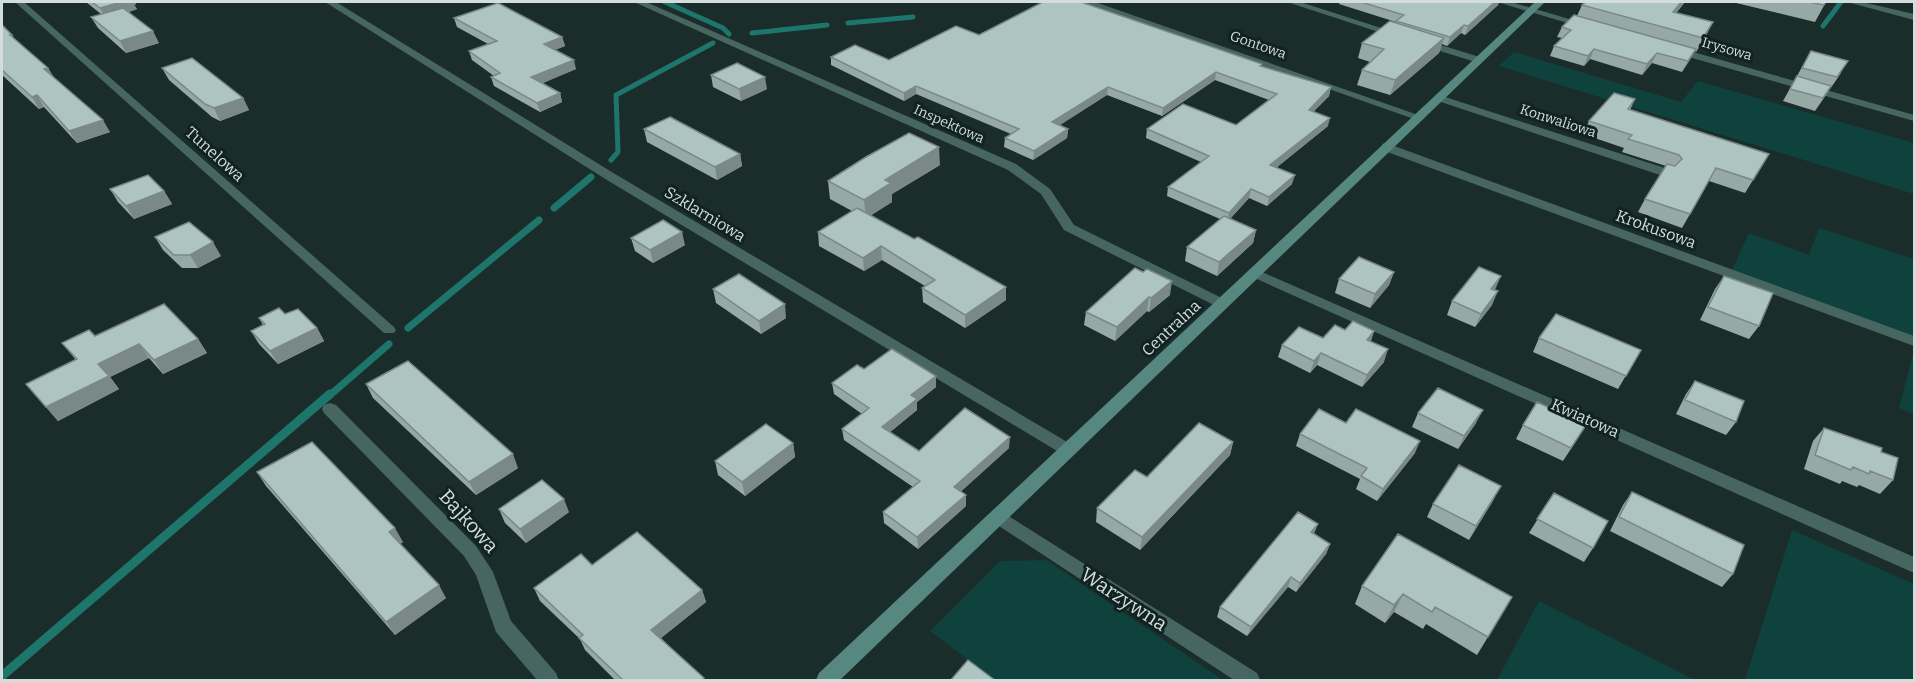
<svg xmlns="http://www.w3.org/2000/svg" width="1916" height="682" font-family="Bitter,serif">
  <rect width="100%" height="100%" fill="#1b2d2a"/>
  <path fill="#0f423c" d="M1514,52L1681,102L1698,81L1914,143V194L1499,66Z
    M1819,228L1914,259V337L1732,270L1749,233L1809,255Z
    M1914,350V414L1899,408Z
    M1792,530L1914,584V680H1745Z
    M1046,560L1223,680H995L930,631L1000,561Z
    M1539,601L1695,680H1497Z"/>
  <g fill="none" stroke-linecap="round" stroke-linejoin="round">
    <path stroke="#1d756c" stroke-width="5" d="M665,2L723,28L729,34
      M848,23L913,17
      M1823,26L1841,2
      M752,33L827,25
      M611,160L618,152L616,95L713,43"/>
    <path stroke="#1d756c" stroke-width="7" d="M554,208L591,177
      M408,328L539,220
      M329,396L389,344"/>
    <path stroke="#1d756c" stroke-width="9" d="M2,676L330,394"/>
    <path fill="#476661" fill-rule="evenodd" d="M15,2H24L394,327L396,330L394,333H384Z
      M325,2H336L615,174L1074,446L1076,450L1074,454H1062L607,180Z
      M634,2H646L1016,164L1050,189L1074,225L1228,301L1230,304L1223,309L1218,307L1064,230L1041,194L1008,170Z
      M1082,2H1095L1424,117L1418,120L1414,119Z
      M1287,2H1300L1403,35L1394,37Z
      M1497,2H1511L1593,26L1584,28Z
      M1847,2H1862L1914,14V20Z
      M1421,39L1483,58L1484,60L1479,63L1417,44V40Z
      M1671,48H1679L1914,115V121L1671,52Z
      M1439,95L1671,170L1673,173L1667,177L1663,176L1435,100V96Z
      M1386,143L1914,336V346L1382,150V144Z
      M1255,269L1914,557V573L1250,276L1248,273Z
      M330,403L336,405L476,546L493,572L511,621L556,673L559,680H537L496,632L476,575L464,556L324,413L322,409L324,405Z
      M999,510L1257,673L1260,680H1234L993,522L990,517L993,512Z"/>
    <path fill="#568881" fill-rule="evenodd" d="M1535,2H1545L840,680H816L819,673Z"/>
  </g>
  <path fill="#96a9a5" d="M86,2H135L136,4L134,5L137,9L129,12L159,43L126,53L98,28L91,17L101,14Z
    M1340,2H1499L1498,5L1465,35L1461,33L1447,46L1442,44L1439,53L1390,95L1357,85L1362,70L1370,62L1358,58L1362,43L1396,23V22L1339,4Z
    M1586,2H1685L1676,13L1706,36L1696,52L1695,51L1682,72L1652,63L1642,75L1590,59L1584,66L1550,56L1554,46L1562,38L1557,37L1562,27L1577,16L1582,5Z
    M1732,2H1826L1815,22Z
    M454,18L562,37L565,46L555,50L576,69L542,83L560,93L562,102L540,112L494,86L491,77L494,76L472,60L469,51L488,44L457,27Z
    M2,25L12,35L16,41L48,68L54,78L110,132L77,143L44,107L39,109L2,75Z
    M979,35L1262,64V66L1331,87L1329,96L1313,112L1328,126L1276,168L1292,184L1267,206L1249,198L1230,219L1256,230L1253,243L1217,276L1185,261L1187,247L1220,219L1167,196L1168,187L1201,162L1146,138L1147,129L1236,125L1269,100L1215,80L1162,116L1107,95L1059,125L1068,129L1067,138L1033,160L1004,147L1005,138L1011,134L916,94L904,101L831,65V57L889,60Z
    M1811,51L1841,73L1815,111L1783,101Z
    M162,68L243,98L249,110L220,121L212,117L169,80Z
    M711,75L767,89L741,101L713,87Z
    M1635,99L1630,110L1769,154L1745,193L1709,181L1682,228L1638,212L1645,199L1666,166L1622,152L1624,148L1583,134L1589,121Z
    M644,129L740,154L742,166L717,180L647,142Z
    M940,165L892,194V202L870,216L1006,300L965,328L923,302L922,288L925,286L882,260L864,271L819,246L818,232L852,211L830,199L828,181Z
    M110,189L164,191L172,204L134,219L118,202Z
    M155,237L221,256L198,268H182L163,250Z
    M631,238L685,245L653,263L635,251Z
    M1135,268L1170,295L1149,312L1147,311L1115,341L1084,325L1086,312Z
    M1394,272L1389,285L1370,308L1335,293L1339,279Z
    M1724,276L1759,326L1749,339L1700,320L1715,289Z
    M713,289L786,318L761,334L716,303Z
    M1494,290L1492,305L1475,327L1447,315L1452,301Z
    M285,314L317,328L324,341L278,364L259,344L251,331L263,325L259,318Z
    M1345,330L1374,331L1371,341L1384,362L1362,387L1317,365L1310,373L1278,357L1282,345L1323,338Z
    M95,336L198,339L207,353L163,374L149,358L110,377L119,389L58,421L26,384L76,360L62,343Z
    M1539,338L1641,350L1618,389L1533,352Z
    M864,369L936,376V387L917,402V410L890,432L919,451L1009,448L961,491L966,495V506L918,549L884,523L883,512L913,487L844,440L842,429L862,414L834,394L832,383Z
    M1695,381L1736,422L1726,435L1676,414L1686,394Z
    M366,384L518,468L476,495L373,398Z
    M1418,413L1476,423L1458,449L1412,427Z
    M1346,423L1415,453L1377,501L1356,489L1360,479L1296,446L1300,434Z
    M1523,425L1578,438L1563,461L1516,439Z
    M1824,428L1881,452L1893,480L1880,494L1859,485L1857,487L1842,481L1840,484L1804,469L1813,441Z
    M1233,442L1230,455L1140,550L1096,522L1097,508L1147,477Z
    M793,443L795,457L745,496L718,475L715,461Z
    M257,472L403,542L400,544L446,598L395,635L266,486Z
    M1632,492L1733,574L1722,587L1610,531L1623,505Z
    M1554,493L1593,548L1584,562L1529,533Z
    M1494,499L1469,540L1427,517L1433,504Z
    M499,509L569,512L526,543L505,523Z
    M1314,534L1330,544L1326,554L1296,592L1288,587L1247,636L1217,617L1220,607Z
    M1398,534L1488,637L1477,655L1426,624L1423,629L1394,612L1385,623L1355,604L1362,586Z
    M592,565L702,590L706,602L661,638L705,681H616L585,650L580,639L540,601L534,588Z"/>
  <path fill="#7a8986" d="M121,2H135L136,4L134,5L137,9L106,19L100,8Z
    M1495,2H1499L1498,5L1465,35L1468,26Z
    M1681,2H1685L1667,25L1673,12Z
    M1713,22L1706,36L1696,52L1703,38Z
    M1464,25L1461,33L1447,46L1450,37Z
    M153,31L159,43L126,53L120,41Z
    M562,37L565,46L546,53L544,44Z
    M1444,38L1439,53L1390,95L1395,80Z
    M1594,49L1590,59L1584,66L1588,56Z
    M1696,49L1690,60L1682,72L1688,61Z
    M1657,53L1652,63L1642,75L1647,64Z
    M574,60L576,69L534,87L531,77Z
    M48,68L55,79L44,69Z
    M1216,72L1215,80L1162,116L1163,108Z
    M765,77L767,89L741,101L739,89Z
    M916,86V94L904,101V93Z
    M1108,87L1107,95L1051,131L1052,122Z
    M1331,87L1329,96L1307,118L1309,110Z
    M560,93L562,102L540,112L537,103Z
    M37,95L44,107L39,109L32,97Z
    M243,98L249,110L220,121L214,108Z
    M1330,118L1328,126L1268,174L1270,165Z
    M103,120L110,132L77,143L69,131Z
    M1068,129L1067,138L1033,160L1034,151Z
    M939,147L940,165L892,194V202L866,218L864,200L885,180Z
    M740,154L742,166L717,180L715,167Z
    M1295,175L1292,184L1267,206L1269,197Z
    M1251,189L1249,198L1227,222L1229,213Z
    M164,191L172,204L134,219L126,206Z
    M1256,230L1253,243L1217,276L1219,262Z
    M682,232L685,245L653,263L650,250Z
    M213,242L221,256L198,268L190,255Z
    M881,246L882,260L864,271L863,258Z
    M1394,272L1389,285L1370,308L1375,294Z
    M1501,276L1495,290L1485,302L1491,289Z
    M1172,281L1170,295L1149,312L1151,298Z
    M1006,287V300L965,328V315Z
    M1498,291L1492,305L1475,327L1481,314Z
    M1149,297L1147,311L1115,341L1117,327Z
    M785,304L786,318L761,334L759,321Z
    M317,328L324,341L278,364L270,351Z
    M1374,331L1370,343L1367,340Z
    M198,339L207,353L163,374L154,360Z
    M139,344L149,358L110,377L119,389L58,421L46,407L98,364Z
    M1388,349L1384,362L1362,387L1367,375Z
    M1321,353L1317,365L1310,373L1314,361Z
    M936,376V387L917,402V410L883,438L882,427L911,395Z
    M1483,410L1476,423L1458,449L1464,436Z
    M1010,437L1009,448L954,498V487Z
    M1420,441L1415,453L1377,501L1383,489Z
    M1233,442L1230,455L1140,550L1142,537Z
    M793,443L795,457L745,496L742,482Z
    M513,454L518,468L476,495L469,482Z
    M1501,486L1494,499L1469,540L1476,526Z
    M966,495V506L918,549L917,537Z
    M564,499L569,512L526,543L520,529Z
    M1318,524L1314,534L1307,542L1311,532Z
    M395,528L403,542L397,546L389,532Z
    M1330,544L1326,554L1296,592L1300,583Z
    M1291,577L1288,587L1247,636L1251,627Z
    M439,585L446,598L395,635L386,622Z
    M702,590L706,602L656,642L651,630Z
    M1403,594L1394,612L1385,623L1394,605Z"/>
  <path fill="#aec4c0" stroke="#7a8986" stroke-width="1.5" d="M92,2H121L100,8Z
    M1043,2H1081L1262,64L1260,66L1331,87L1309,110L1330,118L1270,165L1295,175L1269,197L1251,189L1229,213L1168,187L1209,156L1147,129L1183,104L1236,125L1277,94L1216,72L1163,108L1108,87L1052,122L1068,129L1034,151L1005,138L1019,129L916,86L904,93L831,57L855,45L889,60L956,26L979,35Z
    M1361,2H1495L1468,26L1464,25L1450,37L1396,21L1404,15Z
    M1586,2H1681L1673,12L1713,22L1703,38L1582,5Z
    M1808,2H1826L1824,5Z
    M498,3L562,37L544,44L574,60L531,77L560,93L537,103L491,77L500,73L469,51L497,41L454,18Z
    M123,8L153,31L120,41L91,17Z
    M1574,15L1696,49L1688,61L1657,53L1647,64L1594,49L1588,56L1554,46L1571,30L1562,27Z
    M1390,21L1444,38L1395,80L1362,70L1384,49L1362,43Z
    M2,25L12,35H10L48,68L44,69L103,120L69,131L37,95L32,97L2,70Z
    M1811,51L1848,61L1837,77L1802,68Z
    M192,58L243,98L214,108L205,104L162,68Z
    M737,63L765,77L739,89L711,75Z
    M1797,76L1831,86L1823,98L1790,89Z
    M1614,93L1635,99L1628,109L1769,154L1753,180L1716,168L1690,214L1645,199L1667,164L1675,166L1682,159L1679,155L1628,139L1632,135L1589,121Z
    M670,117L740,154L715,167L644,129Z
    M909,133L939,147L885,180L891,183L864,200L828,181L866,157Z
    M148,175L164,191L126,206L110,189Z
    M857,208L914,239L918,237L1006,287L965,315L922,288L935,280L881,246L863,258L818,232Z
    M1224,216L1256,230L1219,262L1187,247Z
    M663,220L682,232L650,250L631,238Z
    M189,222L213,242L190,255H174L155,237Z
    M1359,257L1394,272L1375,294L1339,279Z
    M1479,267L1501,276L1491,289L1498,291L1481,314L1452,301Z
    M1135,268L1143,272L1147,269L1172,281L1151,298L1149,297L1117,327L1086,312Z
    M739,274L785,304L759,321L713,289Z
    M1724,276L1773,293L1759,326L1708,307Z
    M164,304L198,339L154,360L139,344L98,364L109,376L46,407L26,384L77,359L62,343L89,330L95,336Z
    M279,308L285,314L298,309L317,328L270,351L251,331L265,324L259,318Z
    M1556,314L1641,350L1626,376L1539,338Z
    M1353,321L1374,331L1367,340L1388,349L1367,375L1321,353L1314,361L1282,345L1299,327L1323,338L1335,325L1345,330Z
    M892,349L936,376L911,395L917,399L882,427L919,451L965,408L1010,437L954,487L966,495L917,537L883,512L920,481L842,429L869,408L832,383L857,365L864,369Z
    M408,361L513,454L469,482L366,384Z
    M1695,381L1744,401L1736,422L1685,400Z
    M1438,388L1483,410L1464,436L1418,413Z
    M1537,402L1586,425L1571,448L1523,425Z
    M1319,409L1346,423L1356,409L1420,441L1383,489L1361,476L1367,468L1300,434Z
    M1199,423L1233,442L1142,537L1097,508L1135,470L1147,477Z
    M766,424L793,443L742,482L715,461Z
    M1824,428L1882,448L1881,452L1898,458L1893,480L1870,471L1869,474L1853,467L1851,470L1815,455Z
    M312,442L395,528L389,532L439,585L386,622L257,472Z
    M1459,465L1501,486L1476,526L1433,504Z
    M542,480L564,499L520,529L499,509Z
    M1632,492L1744,545L1733,574L1619,517Z
    M1554,493L1608,521L1593,548L1537,519Z
    M1298,512L1318,524L1311,532L1330,544L1300,583L1291,577L1251,627L1220,607Z
    M637,532L702,590L651,630L704,678L701,681H624L579,638L583,635L534,588L581,554L592,565Z
    M1398,534L1512,597L1488,637L1435,607L1432,612L1403,594L1394,605L1362,586Z
    M968,660L996,681H950Z"/>
  <g text-anchor="middle" dominant-baseline="central" stroke-width="6" stroke-linejoin="round" paint-order="stroke">
    <g font-size="14" fill="#d3dedc" stroke="#112321">
      <text transform="translate(1258 45) rotate(19)">Gontowa</text>
      <text transform="translate(1727 49) rotate(16)">Irysowa</text>
      <text transform="translate(1558 121) rotate(18)">Konwaliowa</text>
      <text transform="translate(949 124) rotate(24)">Inspektowa</text>
    </g>
    <g font-size="16" fill="#d3dedc" stroke="#112321">
      <text transform="translate(215 154) rotate(42)">Tunelowa</text>
      <text transform="translate(705 214) rotate(31)">Szklarniowa</text>
      <text transform="translate(1656 229) rotate(20)">Krokusowa</text>
      <text transform="translate(1171 328) rotate(-43)">Centralna</text>
      <text transform="translate(1585 418) rotate(24)">Kwiatowa</text>
    </g>
    <g font-size="20" fill="#d3dedc" stroke="#112321">
      <text transform="translate(469 521) rotate(48)">Bajkowa</text>
      <text transform="translate(1124 599) rotate(33)">Warzywna</text>
    </g>
  </g>
  <rect width="1916" height="682" fill="none" stroke="#d3dedc" stroke-width="6"/>
</svg>
